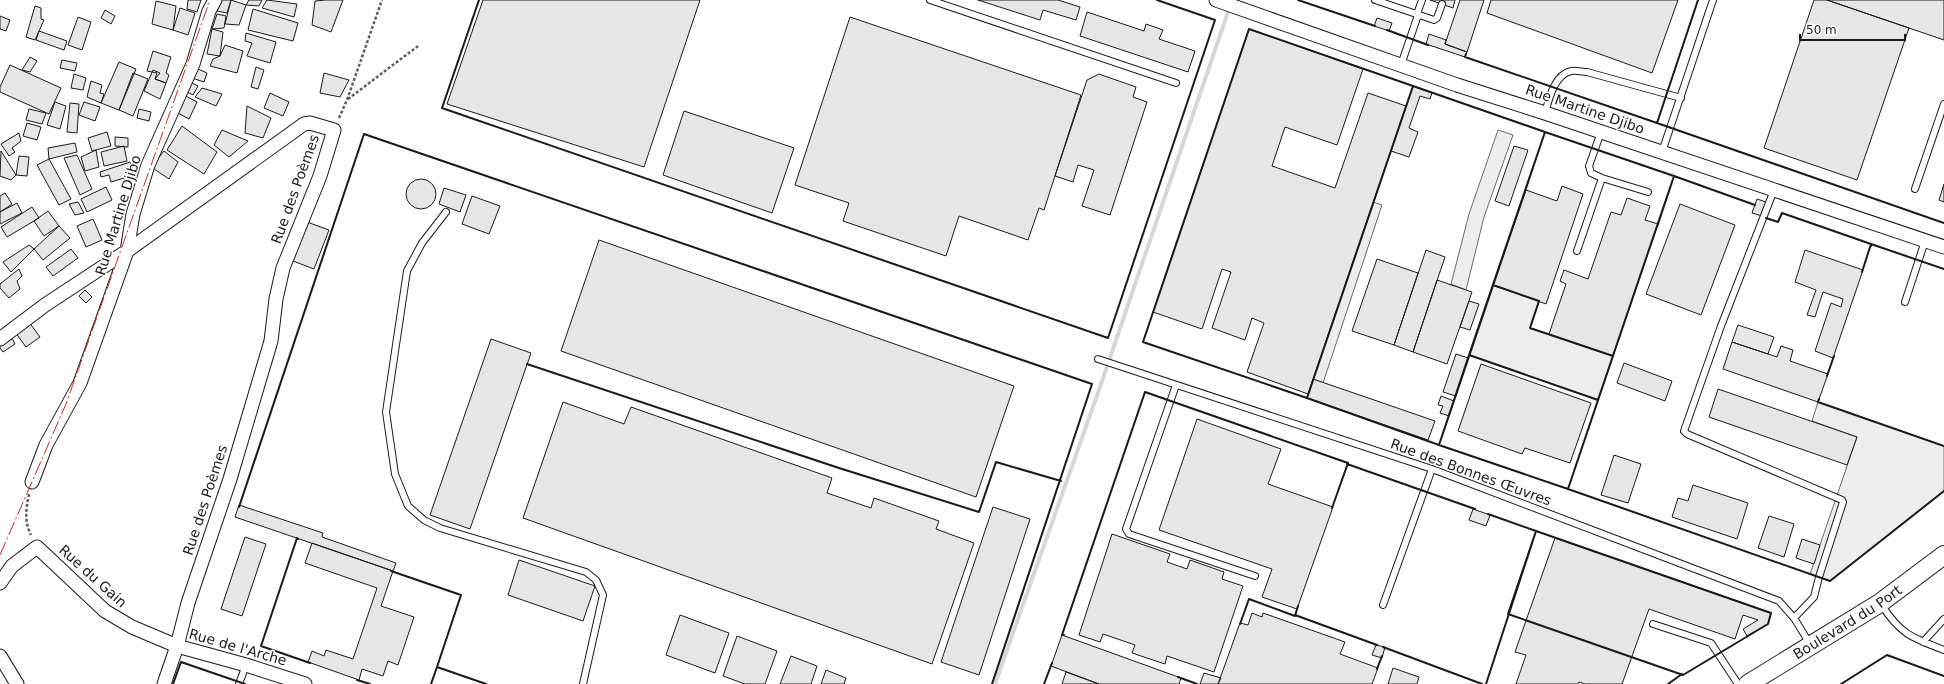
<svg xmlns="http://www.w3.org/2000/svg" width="1944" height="684" font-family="'DejaVu Sans',sans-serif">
  <rect width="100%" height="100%" fill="#fff"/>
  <path fill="#ededed" stroke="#6a6a6a" d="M1498,130L1513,135L1484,217L1466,290L1451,284L1469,214Z
    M1373,202L1382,205L1323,383L1313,379Z
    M1493,285L1539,301L1530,328L1613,356L1598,400L1469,355Z
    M1818,402L1944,446V491L1830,581L1810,574L1857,437L1812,421Z"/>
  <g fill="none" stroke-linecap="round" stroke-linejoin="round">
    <path stroke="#d7d7d7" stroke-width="4" d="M995,684L1100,387L1230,6"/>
  </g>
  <path fill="#e6e6e6" stroke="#1a1a1a" d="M188,0H201L197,12L187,9Z
    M220,0H231L227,13L217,11Z
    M231,0L246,5L239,25L225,24Z
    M249,0H262L259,6L246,5Z
    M267,0L297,4L294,17L262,8Z
    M326,0H343L331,32L312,25L315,1Z
    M483,0H700L644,167L447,104Z
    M978,0H1058L1080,7L1076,20L1043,10L1040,20Z
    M1430,0H1455L1453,8Z
    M1460,0H1484L1467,52L1445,44Z
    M1491,0H1678L1652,73L1487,13Z
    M1814,0H1827L1909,28L1857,180L1764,148Z
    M1827,0H1944V40L1909,28Z
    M156,1L176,6L173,30L152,24Z
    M35,6L41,8V19L44,20L35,40L26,37Z
    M180,8L195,13L188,35L173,30Z
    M253,9L298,23L293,41L248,30Z
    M105,10L115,16L111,24L101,18Z
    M1087,12L1144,31L1146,24L1163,30L1159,39L1195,51L1188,72L1080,36Z
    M217,14L226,16L224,28L212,29Z
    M0,16L10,20L6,31L0,29Z
    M78,17L91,22L82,50L68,45Z
    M850,17L1081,95L1044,210L1039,208L1028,240L959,216L946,256L843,221L849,203L795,185Z
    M1377,18L1392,23L1389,31L1374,26Z
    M212,29L223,32L220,56L207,54Z
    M1249,29L1363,69L1337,145L1285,127L1272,166L1335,188L1368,93L1406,106L1308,394L1247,372L1264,323L1252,318L1245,340L1212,328L1231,272L1222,269L1202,329L1153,312Z
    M39,31L67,41L64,50L36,40Z
    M246,33L276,42L270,63L247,56L252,43L245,41Z
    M1429,34L1446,40L1445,44L1467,52L1465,57L1426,44Z
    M225,45L243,51L237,73L210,66L213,59L220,56Z
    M153,51L171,57L166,73L169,75L166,83L155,79L157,73L147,71Z
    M30,57L37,61L30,72L22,70Z
    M62,60L77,63L75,71L60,68Z
    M119,62L136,69L119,110L101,103Z
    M10,65L61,88L49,114L0,92V87Z
    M256,67L264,70L258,89L251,87Z
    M196,68L207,73L204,82L192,78Z
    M153,70L160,73L155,79L166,83L160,99L144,91Z
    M133,73L148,79L133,116L119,110Z
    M324,73L349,80L340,97L320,93Z
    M74,74L86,78L83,90L71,88Z
    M1099,74L1136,87L1133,97L1147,102L1110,215L1082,206L1094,170L1078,165L1073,182L1055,176L1087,80Z
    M91,81L102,85L100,93L104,94L101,103L87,97Z
    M192,83L198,86L193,95L187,92Z
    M1413,86L1432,93L1430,99L1420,96L1409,128L1418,132L1409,157L1391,151Z
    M202,88L222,94L216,106L195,97Z
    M270,93L289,102L283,116L264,108Z
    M184,95L197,102L189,119L176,112Z
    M55,102L66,106L60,129L47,125Z
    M84,102L100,107L95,121L79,115Z
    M70,103L79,104L77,133L67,132Z
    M247,106L271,118L263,138L245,133Z
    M29,109L46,113L42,124L26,120Z
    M139,109L151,112L149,121L137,118Z
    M684,111L794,148L772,213L663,175Z
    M27,123L41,127L37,140L23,136Z
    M182,126L217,152L204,174L167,150Z
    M222,130L248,141L229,157L214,145Z
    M107,132L111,146L92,151L88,138Z
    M19,133L21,141L12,148L15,152L9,156L1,144Z
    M115,137L128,138V147L115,146Z
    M75,143L77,152L49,159L48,148Z
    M124,146L127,161L104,166L101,152Z
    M1514,146L1528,150L1509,206L1495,201Z
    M96,150L99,167L85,171L81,157Z
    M1,151L16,175L11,180L0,176Z
    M164,151L178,162L169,179L151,167Z
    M77,155L92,189L80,195L64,158Z
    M19,156L29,157L27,176L16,175Z
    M49,159L71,199L59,205L37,165Z
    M130,162L134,175L111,182L109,175L101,177L100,172Z
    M406 194a15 15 0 1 1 30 0a15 15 0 1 1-30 0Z
    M1944,184V202L1939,200Z
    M1562,186L1583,194L1546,304L1493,285L1526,190L1557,201Z
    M106,187L112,200L87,212L81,199Z
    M444,188L466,195L460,212L439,204Z
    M5,193L12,204L0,212V196Z
    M472,196L500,206L489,234L462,224Z
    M1627,198L1650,206L1645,220L1658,224L1613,356L1549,334L1566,284L1560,281L1564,270L1588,279L1611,212L1621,215Z
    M1757,199L1766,202L1762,216L1752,213Z
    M78,202L84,213L75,215L69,204Z
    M17,203L22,213L0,224V212Z
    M1680,204L1735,225L1701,315L1646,294Z
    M32,207L39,218L7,237L1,227Z
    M48,211L59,226L44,236L34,221Z
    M93,219L102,240L86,247L77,226Z
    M307,222L329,230L314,269L293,261Z
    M59,226L70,238L43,260L34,249Z
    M599,240L1014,386L976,497L561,351Z
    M29,245L34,249L11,272L3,262Z
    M71,249L78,258L53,276L46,267Z
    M1426,250L1445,257L1413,352L1394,345Z
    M1805,250L1863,270L1833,358L1815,351L1831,303L1841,307L1843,299L1823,292L1815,317L1807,315L1816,290L1795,282Z
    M1377,259L1418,273L1394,345L1352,331Z
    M19,269L22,276L17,281L20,289L9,298L0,288V284Z
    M1437,280L1472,292L1447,364L1413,352Z
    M85,290L92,297L86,303L79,296Z
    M1469,301L1479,304L1470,330L1460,327Z
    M29,322L40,337L26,347L15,332Z
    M1738,325L1774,337L1768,354L1732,342Z
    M11,336L15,344L3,352L0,348V344Z
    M491,339L531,353L470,529L430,515Z
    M1732,342L1777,357L1781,346L1793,350L1790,361L1828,374L1818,402L1723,369Z
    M1456,354L1468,358L1456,396L1443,392Z
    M1624,363L1672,381L1665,401L1617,383Z
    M1481,364L1591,403L1570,463L1525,448L1522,454L1458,431Z
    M1313,379L1435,421L1428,440L1307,398Z
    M1718,389L1857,437L1847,465L1709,417Z
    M1441,396L1454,401L1449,416L1440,413L1443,406L1438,405Z
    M563,402L624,424L631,407L832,478L827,493L871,508L874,498L939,521L936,529L974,543L932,664L523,518Z
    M1197,419L1281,449L1268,484L1333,507L1297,609L1262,597L1272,569L1159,530Z
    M1614,455L1641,464L1628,503L1601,495Z
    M1693,485L1748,503L1737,539L1672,517L1678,498L1688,501Z
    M239,505L323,533L322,537L396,563L393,571L235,517Z
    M993,507L1030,519L979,675L941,662Z
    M1473,509L1490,515L1486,526L1469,520Z
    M1769,516L1794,524L1784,557L1758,548Z
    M1112,534L1170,554L1167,562L1187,569L1190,560L1224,572L1222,579L1243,586L1214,672L1167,656L1165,664L1132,653L1135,645L1103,634L1100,642L1079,635Z
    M245,537L266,544L242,616L221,609Z
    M1555,538L1771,613L1768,624L1747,636L1743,629L1758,620L1743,615L1735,639L1649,609L1622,684H1585L1579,682L1578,684H1516L1526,655L1515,652Z
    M1802,539L1820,545L1814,564L1796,558Z
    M312,543L393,571L381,606L414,617L398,665L388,661L383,676L362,669L359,680L308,662L312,651L324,656L326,650L353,659L377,588L305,563Z
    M519,560L595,586L583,621L508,595Z
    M1252,613L1262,617L1263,613L1345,642L1340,654L1378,668L1372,684H1218L1240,623L1248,625Z
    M680,615L729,633L715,673L666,655Z
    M1062,635L1181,678L1179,684H1099L1051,666Z
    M737,636L777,651L765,684H745L723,676Z
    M1376,645L1385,647L1382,658L1372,655Z
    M791,656L817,666L811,684H780Z
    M1393,668L1419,677L1417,684H1388Z
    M826,670L846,678L844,684H821Z
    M1066,672L1099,684H1062Z
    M1204,673L1221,678L1218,684H1200Z"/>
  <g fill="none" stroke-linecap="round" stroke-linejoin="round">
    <g stroke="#1a1a1a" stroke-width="8">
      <path id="lane" d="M930,0L1176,83
        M1375,0L1434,20L1437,18L1442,4
        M1417,14L1422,0
        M1401,65L1418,15
        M1545,113C1549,99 1554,75 1571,71C1576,70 1582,72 1587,72L1681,98
        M1601,132L1589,166L1591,173L1602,178L1648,192
        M1662,152L1713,0
        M1915,189L1944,104
        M1774,190L1721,326L1684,431L1687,434L1842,500L1843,502L1819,577L1814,597L1794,618
        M446,212L422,243L407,271L386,412L395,474L408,506L424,520L440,528L586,572L596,580L603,595L583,684
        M1577,251L1602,178
        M1905,302L1925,241
        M1098,359L1432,469L1779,601L1794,618L1810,644
        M1176,385L1126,529L1129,534L1255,576
        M1881,604C1900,634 1912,638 1944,650
        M1383,605L1432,469
        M1653,624L1711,643L1738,684
        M1923,642L1944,619
        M239,684L246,665"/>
    </g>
    <g stroke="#1a1a1a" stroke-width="15">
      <path id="street" d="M1216,0L1457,85L1545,113L1944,247
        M0,339L45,305L127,251L304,124L310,123L334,130L320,176L283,268L276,299L271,341L230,479L188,603L177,646L132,627L105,611L37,547L12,566L0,583
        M32,482L46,445L80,383L127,251L133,214L148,165L193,64L209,11L215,0
        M0,656L17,684
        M164,684L177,646L246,665L305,684"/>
    </g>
    <g stroke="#1a1a1a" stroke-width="20">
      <g id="secondary">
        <path id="s1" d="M1748,684L1880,603L1944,555"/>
      </g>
    </g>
    <path stroke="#5f5f5f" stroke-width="2.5" stroke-dasharray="3 2" stroke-linecap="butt" d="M348,99L418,46
      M339,118L347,100L382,0
      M29,494C26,509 24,521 31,535"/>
    <use href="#lane" stroke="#fff" stroke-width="6"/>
    <use href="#street" stroke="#fff" stroke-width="13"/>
    <use href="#secondary" stroke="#fff" stroke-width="18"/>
    <path stroke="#1a1a1a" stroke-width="2" d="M479,0L442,108L1108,338L1215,20L1157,0
      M1298,0L1375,26
      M1698,0L1657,123L1944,223
      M1249,29L1413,86L1307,398L1143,342Z
      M1387,30L1428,45
      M1466,54L1465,57L1657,123
      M1413,86L1545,132L1439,445L1307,398Z
      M1545,132L1674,176L1598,400L1469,355Z
      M1766,218L1778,222L1782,213L1871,244L1862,272
      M1657,227L1674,176L1755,205
      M1871,246V244L1944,269
      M1493,285L1539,301L1530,328L1613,356L1598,400L1469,355Z
      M1614,353L1568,489L1830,581L1944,491
      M1469,355L1598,400L1568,489L1439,445Z
      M527,364L839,468L979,512L996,462L1061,481
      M1827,376L1834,356
      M1819,399L1818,402L1944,446
      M1347,464L1475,509
      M239,507L364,134L1092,384L992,684
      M1536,531L1771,613L1768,624L1683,675L1508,614Z
      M298,539L297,538L261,646L310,663
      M391,571L461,595L437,667L486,684
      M1295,615L1377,645
      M1240,624L1249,599L1295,616L1298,606
      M1064,635H1062L1145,392L1348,463L1332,508
      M1383,647L1482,684
      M1377,669L1382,656
      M1178,677L1197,684
      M357,680L370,684
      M173,684L181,662L245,684
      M431,684L437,667
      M1044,684L1052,663
      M1486,684L1536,531L1488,514
      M1668,684L1682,674
      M1841,684L1887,655L1944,676"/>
    <path stroke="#c62828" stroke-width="1" stroke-dasharray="14 3 2 3" stroke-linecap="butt" d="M0,555L66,404L210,0"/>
  </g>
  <g text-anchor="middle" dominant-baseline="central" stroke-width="3" stroke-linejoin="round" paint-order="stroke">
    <g font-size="14" fill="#1a1a1a" stroke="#fff">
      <text transform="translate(1585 109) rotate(19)">Rue Martine Djibo</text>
      <text transform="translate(295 189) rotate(-70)">Rue des Poèmes</text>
      <text transform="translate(118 215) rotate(-73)">Rue Martine Djibo</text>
      <text transform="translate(1471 472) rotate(20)">Rue des Bonnes Œuvres</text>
      <text transform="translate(205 500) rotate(-72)">Rue des Poèmes</text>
      <text transform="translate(93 576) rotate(42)">Rue du Gain</text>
      <text stroke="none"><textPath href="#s1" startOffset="117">Boulevard du Port</textPath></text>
      <text transform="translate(238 647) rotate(16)">Rue de l'Arche</text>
    </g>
  </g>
  <path d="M1800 34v6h105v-6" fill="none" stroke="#1a1a1a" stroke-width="2"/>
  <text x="1806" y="34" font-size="12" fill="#1a1a1a" stroke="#ffffff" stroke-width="3" paint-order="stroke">50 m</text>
</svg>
